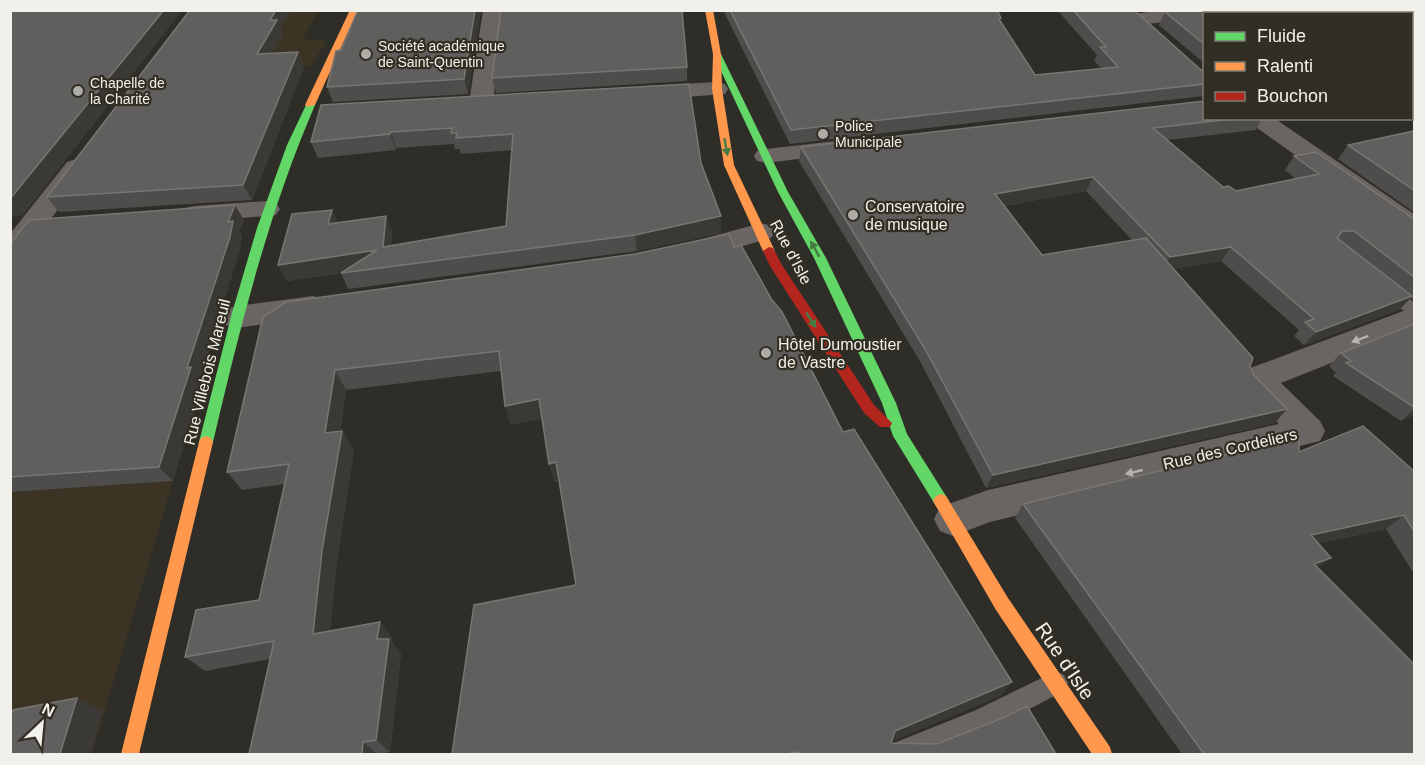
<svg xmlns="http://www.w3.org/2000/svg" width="1425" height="765" font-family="Arial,sans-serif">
  <rect width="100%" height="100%" fill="#2e2d27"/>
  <path fill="#3b3424" d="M205,11H318L303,39L327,41L311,66L249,69Z
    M173,481L92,754H11V492Z"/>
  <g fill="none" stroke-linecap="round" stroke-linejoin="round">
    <path fill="#6a6463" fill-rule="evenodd" d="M1388,284L1414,302V316L1408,314L1382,294L1380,290L1382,286Z
      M1056,671L1064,675L1068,683L1064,691L993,728L927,754H886L889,745L976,710Z"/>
    <path fill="#6a6463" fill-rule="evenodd" d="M483,10H503L493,103L489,108L481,110L473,108L469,103Z
      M1161,10H1236L1233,14H1204V18L1136,25L1129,23L1126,19L1129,15Z
      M717,82L725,84L728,89L725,94L647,100L639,98L636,93L639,88L647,86Z
      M1247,118H1274L1414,214V235L1404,232L1250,123Z
      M845,140L854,142L857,147L854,152L766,163L757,161L754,156L757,151L766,149Z
      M76,159L85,162L89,167L20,261L10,263V234L67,162Z
      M267,201L276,203L280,209L276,215L195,222L185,220L181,214L185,208L195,206Z
      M761,223L771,226L775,232L771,238L687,262L677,260L673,253L677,246Z
      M313,296L324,299L328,307L324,315L237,328L226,325L222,317L226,309L237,306Z
      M1414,307V330L1281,383L1320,421L1325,431L1320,441L990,522L953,536L940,531L934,519L940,507L988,490L1279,424L1245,388L1241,379L1245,370Z"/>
    <path fill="#63d668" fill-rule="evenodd" d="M717,51L721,54L788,192L826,258L896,403L907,434L946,496L949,501L946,506L941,508L936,506L893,436L882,403L814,258L778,192L713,54Z
      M307,103L315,105C268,214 240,327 213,442L211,446L206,448L201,446L199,442L232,313L257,228L287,145Z"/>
    <path fill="#ff974d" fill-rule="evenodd" d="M350,10H358L315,105L307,107L305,105Z
      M705,10H713L721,54L722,89L734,165L775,251L769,255L763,251L724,165L712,89L713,54Z
      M206,436L211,438L213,442L139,754H121L199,442L201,438Z
      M941,494L946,496L1008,598L1110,747L1112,754H1092L996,610L933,501L936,496Z"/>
    <path fill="#b3261e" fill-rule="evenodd" d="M769,247L773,248L782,265L874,405L892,423L890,427H880L864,413L770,266L763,251Z"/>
  </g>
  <path fill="#4f4d4c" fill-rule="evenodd" d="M190,10H292L280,28L283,34L272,54L298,52L304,67L252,200L59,212L47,197Z
    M358,10H481L468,94L333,102L327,87Z
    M723,10H997L1000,21L1035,75L1102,69L1094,61L1097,55L1057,10H1134L1201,70L1204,71V96L790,144Z
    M1414,10V38L1412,36V14H1204V63L1159,25L1165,12Z
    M687,67V81L496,93L492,78Z
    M321,105L701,163L721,216V233L637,251L348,289L341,273L287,281L278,265L332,210L338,223L386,216L392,232L391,246L506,226L512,150L461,154L459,149H455L454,144L396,148V150L318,158L311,142Z
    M1204,118H1262L1256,130L1167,140L1223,187L1236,191L1296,179L1285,170L1294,156L1414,219V301L1411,298L1399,310L1304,345L1294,336L1299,330L1221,261L1173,269L1250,366L1275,423L986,488L921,363L799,161L801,147ZM1086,191L1133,241L1042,255L1004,206Z
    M1414,131V212L1338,159L1348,145Z
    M244,220L239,231L242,236L239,252L200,379L202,382L173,481L10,492V244Z
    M734,247L843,432L1012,682L1000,696L892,741L891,743L1056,754H452L576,585L559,481L555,482L549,464L542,418L511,425L505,406L501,371L346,390L340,432L342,431L354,450L336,568L330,631L392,637L391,641L401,653L390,752L377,754H249L270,659L205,671L185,657L259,600L285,484L242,490L227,472L263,317Z
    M1414,324V415L1401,421L1333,376L1336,373L1329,366L1341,353Z
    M1299,452L1414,471V574L1386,529L1319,543L1318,568L1414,754H1182L1015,518L1023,504Z"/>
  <path fill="#3b3936" d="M164,10H183L23,215L10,218V199Z
    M276,10H292L280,28L283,34L264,69L257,54L270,20Z
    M475,10H481L468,94L464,79Z
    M298,52L304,67L252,200L243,185Z
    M391,132L396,148V150L390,134Z
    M1093,177L1086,191L990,208L995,194Z
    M235,205L244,220L239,231L242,236L239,252L200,379L202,382L173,481L159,467L228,222Z
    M332,210L339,226L328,224Z
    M386,216L392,232L390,263L383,247Z
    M721,216V233L637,251L635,235Z
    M1231,247L1221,261L1162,271L1170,257Z
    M377,250L384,266L287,281L278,265Z
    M1412,296L1399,310L1304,345L1316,332Z
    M335,370L346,390L337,452L325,433Z
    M539,399L544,418L511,425L505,406Z
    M1287,409L1275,423L986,488L993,475Z
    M1414,409V415L1401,421Z
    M342,431L354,450L336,568L328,649L313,634L322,551Z
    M556,462L561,481L555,482L549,464Z
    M1404,515L1386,529L1295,548L1311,535Z
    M1331,558L1313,571L1314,564Z
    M380,622L392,637L391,641L401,653L390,752L376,740L377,639Z
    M1012,682L1000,696L888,743L895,731Z
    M77,698L103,711L91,754H60Z
    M363,742L377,754H362Z"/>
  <path fill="#615f5d" stroke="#787673" stroke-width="1.5" d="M15,10H164L10,199V12Z
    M190,10H276L270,20H277L257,54L298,52L243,185L47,197Z
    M358,10H475L464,79L327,87L336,51L341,50Z
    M501,10H682L687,67L492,78Z
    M730,10H997L1001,18L999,19L1035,75L1118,67L1100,47H1106L1073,10H1134L1201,70L1204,71V84L791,130Z
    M1177,10H1414V19L1412,17V14H1407L1405,12L1393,14H1204V44L1165,12Z
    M689,84L701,163L721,216L635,235L341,273L377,250L278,265L292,214L332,210L328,224L386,216L383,247L506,226L513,134L456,138L457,133H451L452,128L391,132L390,134L311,142L321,105Z
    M1204,101V118H1240L1153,128L1223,187L1229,186L1236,191L1319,174L1294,156L1316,152L1414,219V277L1354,231H1342L1337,238L1412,296L1316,332L1305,322L1314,319L1231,247L1170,257L1093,177L995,194L1042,255L1146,238L1253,358L1250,366L1254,375L1287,409L993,475L925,349L801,147Z
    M1414,131V190L1348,145Z
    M235,205L228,222L233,221L230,237L187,368L191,367L159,467L10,477V244L29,220Z
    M729,234L734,247L741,245L772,300L782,312L843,432L854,429L1012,682L895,731L891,743L937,744L1005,717L1027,706L1056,754H801L799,752L784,754H452L474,605L576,585L556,462L549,464L539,399L505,406L499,351L335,370L325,433L342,431L322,551L313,634L380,622L377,639H389L376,740L363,742L362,754H249L274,641L185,657L196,610L259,600L289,464L227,472L263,317L286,302L635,254Z
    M1414,324V407L1346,363L1351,361L1341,353Z
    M1363,426L1414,471V531L1404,515L1311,535L1331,558L1314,564L1414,664V754H1204L1023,504L1299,437V452Z
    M77,698L60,754H10V716L13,710Z"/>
  <defs><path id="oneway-solid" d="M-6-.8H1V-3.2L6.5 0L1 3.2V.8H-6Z" transform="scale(1.5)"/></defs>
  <g fill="#487a43">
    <use href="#oneway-solid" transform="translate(726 147) rotate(80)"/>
    <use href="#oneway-solid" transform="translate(815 249) rotate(-119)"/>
    <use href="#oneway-solid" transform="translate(811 320) rotate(57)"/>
  </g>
  <g fill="#b5b1ad">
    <use href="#oneway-solid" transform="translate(1360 339) rotate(159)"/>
    <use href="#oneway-solid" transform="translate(1134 472) rotate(167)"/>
  </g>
  <g fill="#adaca6" stroke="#312f24" stroke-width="2">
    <circle cx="366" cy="54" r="6"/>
    <circle cx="78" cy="91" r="6"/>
    <circle cx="823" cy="134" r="6"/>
    <circle cx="853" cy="215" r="6"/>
    <circle cx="766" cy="353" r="6"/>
  </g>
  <g text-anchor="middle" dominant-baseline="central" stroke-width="4.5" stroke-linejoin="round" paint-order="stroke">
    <g font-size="14" fill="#f2f0ea" stroke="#312f24" text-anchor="start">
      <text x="378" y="46">Société académique<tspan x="378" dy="16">de Saint-Quentin</tspan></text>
      <text x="90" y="83">Chapelle de<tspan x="90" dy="16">la Charité</tspan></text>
      <text x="835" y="126">Police<tspan x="835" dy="16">Municipale</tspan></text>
    </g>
    <g font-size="16" fill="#f2f0ea" stroke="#312f24" text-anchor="start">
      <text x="865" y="206">Conservatoire<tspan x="865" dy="18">de musique</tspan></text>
      <text x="778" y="344">Hôtel Dumoustier<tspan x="778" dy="18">de Vastre</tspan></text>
    </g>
    <g font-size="16" fill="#f2f0ea" stroke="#312f24">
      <text transform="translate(791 252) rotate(62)">Rue d'Isle</text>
      <text transform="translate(207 372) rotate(-76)">Rue Villebois Mareuil</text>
      <text transform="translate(1230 449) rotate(-13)">Rue des Cordeliers</text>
    </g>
    <g font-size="20" fill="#f2f0ea" stroke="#312f24">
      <text transform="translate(1065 661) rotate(56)">Rue d'Isle</text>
    </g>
  </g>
  <rect width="1425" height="765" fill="none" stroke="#f2f0ea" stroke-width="24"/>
  <rect x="1203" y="12" width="210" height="108" fill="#312f24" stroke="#7e7c73" stroke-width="1.5"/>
  <rect x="1215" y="32" width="30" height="9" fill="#63d668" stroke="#7e7c73" stroke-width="1.5"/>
  <text x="1257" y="42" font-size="18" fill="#f2f0ea">Fluide</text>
  <rect x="1215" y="62" width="30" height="9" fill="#ff974d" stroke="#7e7c73" stroke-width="1.5"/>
  <text x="1257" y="72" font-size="18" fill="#f2f0ea">Ralenti</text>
  <rect x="1215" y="92" width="30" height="9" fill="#b3261e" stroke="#7e7c73" stroke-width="1.5"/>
  <text x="1257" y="102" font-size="18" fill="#f2f0ea">Bouchon</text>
  <g transform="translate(42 723) rotate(26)" stroke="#312f24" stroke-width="4.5" paint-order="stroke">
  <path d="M0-4.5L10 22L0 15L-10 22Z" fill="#f2f0ea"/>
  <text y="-9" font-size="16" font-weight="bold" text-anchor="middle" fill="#f2f0ea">N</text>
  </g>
</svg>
